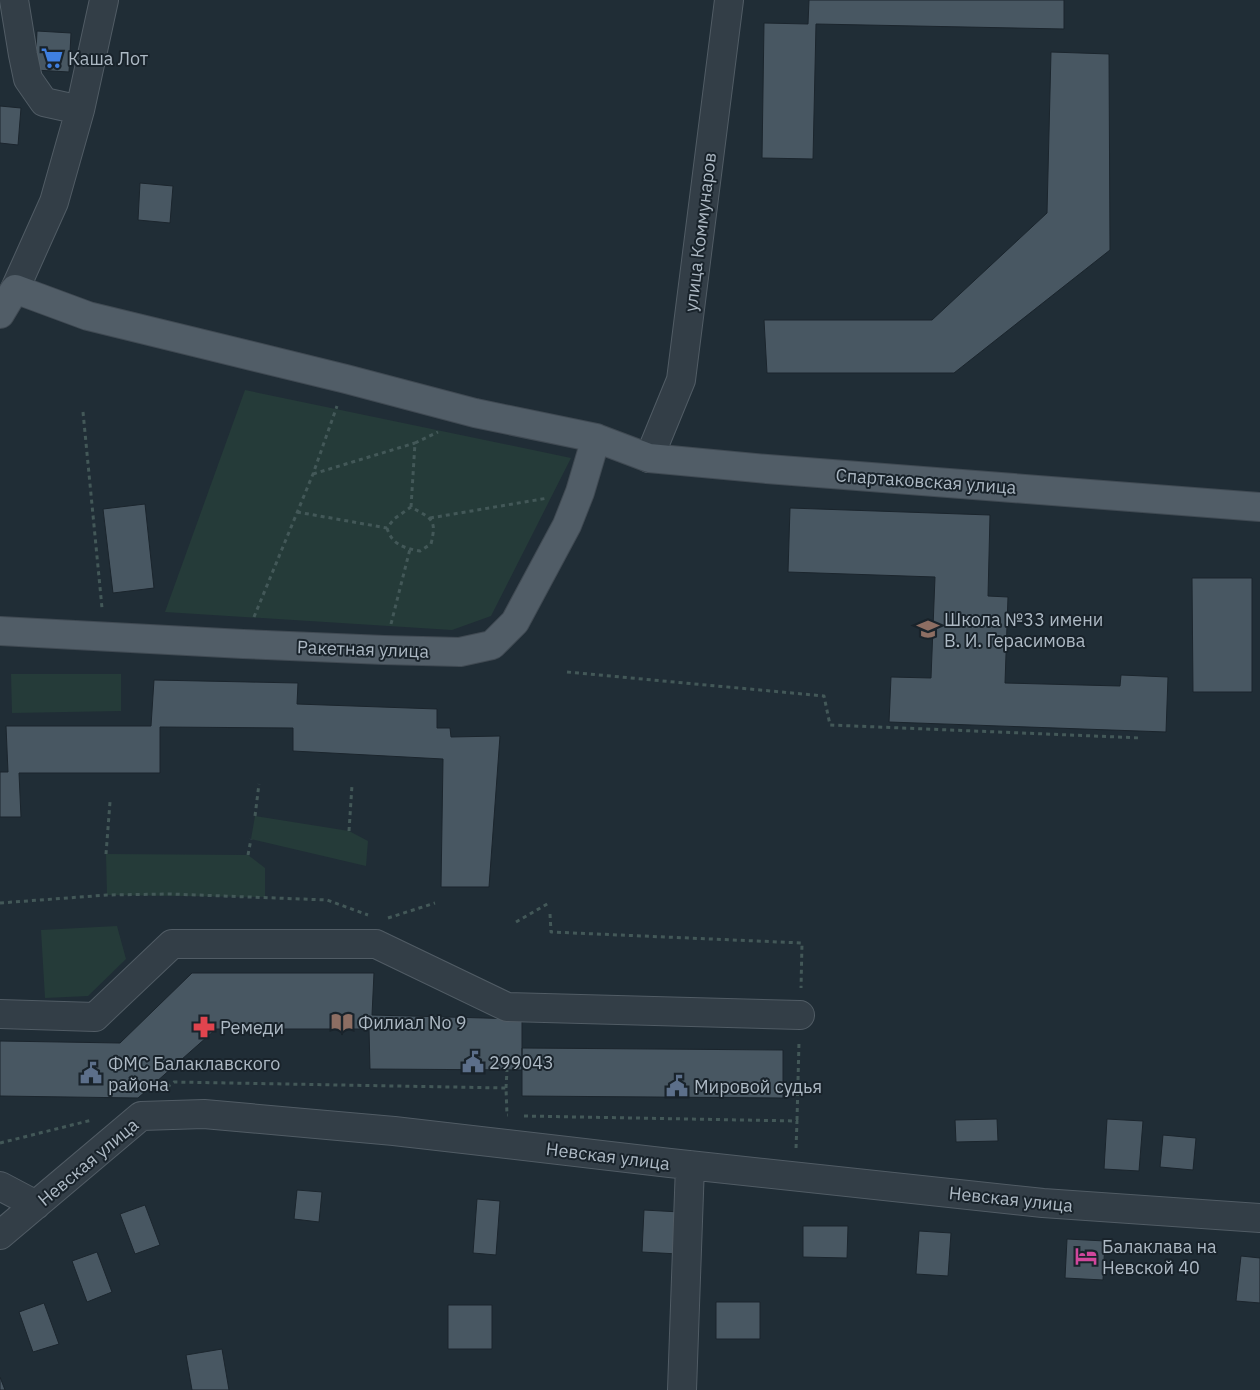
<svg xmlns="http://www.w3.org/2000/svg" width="1260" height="1390" font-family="'IBM Plex Sans',sans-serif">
  <rect width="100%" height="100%" fill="#202d36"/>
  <path fill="#253b39" d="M245,390L571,458L491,616L452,630L165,612Z
    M11,674H121V711L12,713Z
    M255,816L349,831L368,841L366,866L251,839Z
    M106,854L248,855L265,868V897L107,895Z
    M117,926L126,959L88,996L45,998L41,930Z"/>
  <path fill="#485762" stroke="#1b252d" d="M809,0H1064V29L816,24L813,159L762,158L764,23L808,24Z
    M37,31L71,33L69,72L35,70Z
    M1051,52L1109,54L1110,250L954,373H767L764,320H932L1047,213Z
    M0,106L21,108L18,145L0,143Z
    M140,183L173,186L170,223L138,220Z
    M145,504L154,588L113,593L103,509Z
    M790,508L990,515L988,596L1008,597L1005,683L1120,686L1121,675L1168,677L1166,732L889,722L891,677L931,678L935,577L788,572Z
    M1192,578H1252V692H1193Z
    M154,680L298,683L297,704L437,709V728H450L451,737L500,736L489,887H441L443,759L293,751V728L160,727V773H19L21,817H0V772H8L6,726H151Z
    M192,973H374L372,1015L522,1019V1070L370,1069L369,1029H216L138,1098L0,1096V1041L120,1043Z
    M522,1048L783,1050V1098L522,1096Z
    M997,1119L998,1141L956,1142L955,1120Z
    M1107,1119L1143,1121L1139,1171L1104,1169Z
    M1163,1135L1196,1138L1193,1170L1160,1167Z
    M297,1190L322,1192L319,1222L294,1219Z
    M477,1199L500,1201L496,1255L473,1253Z
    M145,1205L160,1245L135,1254L120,1214Z
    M644,1210L680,1212L678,1254L642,1252Z
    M803,1226H848L847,1258L803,1257Z
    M919,1231L951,1233L948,1276L916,1274Z
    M1067,1239L1105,1241L1103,1280L1065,1278Z
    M97,1252L112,1292L87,1302L72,1261Z
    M1241,1256L1260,1258V1303L1236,1301Z
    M716,1302H760V1339H716Z
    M44,1303L59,1344L33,1352L19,1312Z
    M448,1305H492V1349H448Z
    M222,1349L229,1390H192L186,1355Z
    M0,1377L5,1390H0Z"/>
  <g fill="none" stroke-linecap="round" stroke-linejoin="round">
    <g stroke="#515c65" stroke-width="30">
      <path id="minor" d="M14,0L23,55L28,79L44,102L80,110
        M15,289L54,202L80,110L104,0
        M649,458L681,380L729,0
        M0,1014L95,1017L172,944H376L507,1007L800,1015
        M0,1186L36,1205
        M0,1235L141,1116L204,1114L394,1131L670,1163L1043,1203L1260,1218
        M682,1390L690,1165"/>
    </g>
    <g stroke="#404a53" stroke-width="30">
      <path id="major" d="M0,314L15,289L88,316L346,379L475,413L596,438L649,458L767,469L1260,507
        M0,631L243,644L384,650L460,652L492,645L515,622L567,525L580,492L596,438"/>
    </g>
    <path stroke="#435858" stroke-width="3" stroke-dasharray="4 4" stroke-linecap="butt" d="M83,412L102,608
      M313,474L415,443
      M411,507L415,443L438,432
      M297,512L387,528L394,519L411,507C432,519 437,519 431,544L420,551C404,548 392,545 387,528
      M430,518L548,498
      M254,617L313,474L337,406
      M391,624L410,549
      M567,672L824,696L830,725L1141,738
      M255,816L259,784
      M349,831L352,785
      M106,854L110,802
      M248,855L251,839
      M0,903L107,895L171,894L327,900L368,915
      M550,914L551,932L802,943L801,988
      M388,918L435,903
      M516,922L549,903
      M167,1087L174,1082L506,1088L507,1115H508
      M506,1088L507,1070
      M524,1116L797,1121L796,1149
      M797,1120L799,1042
      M0,1143L92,1120"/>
    <use href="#minor" stroke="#333e47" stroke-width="28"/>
    <use href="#major" stroke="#515d67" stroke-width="28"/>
  </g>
  <defs>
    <g id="supermarket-bare" transform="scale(1.725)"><path d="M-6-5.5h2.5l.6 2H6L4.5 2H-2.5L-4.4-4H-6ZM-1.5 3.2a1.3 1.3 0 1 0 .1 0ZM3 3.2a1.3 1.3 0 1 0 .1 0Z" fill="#3f7fe0" stroke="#19232b" stroke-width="2.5" paint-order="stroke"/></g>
    <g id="school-bare" transform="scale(1.725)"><path d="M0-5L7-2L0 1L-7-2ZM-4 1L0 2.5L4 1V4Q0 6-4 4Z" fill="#8d6e63" stroke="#19232b" stroke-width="2.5" paint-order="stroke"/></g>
    <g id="library-bare" transform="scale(1.725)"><path d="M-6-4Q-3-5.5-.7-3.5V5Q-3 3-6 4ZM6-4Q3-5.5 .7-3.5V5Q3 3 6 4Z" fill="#8d6e63" stroke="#19232b" stroke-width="2.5" paint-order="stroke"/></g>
    <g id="pharmacy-bare" transform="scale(1.725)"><path d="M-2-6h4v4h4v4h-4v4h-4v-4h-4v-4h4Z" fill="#e0444e" stroke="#19232b" stroke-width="2.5" paint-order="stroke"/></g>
    <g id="civic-bare" transform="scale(1.725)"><path d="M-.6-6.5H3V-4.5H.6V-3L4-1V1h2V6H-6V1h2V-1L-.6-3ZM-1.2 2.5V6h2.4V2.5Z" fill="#5c6f8a" stroke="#19232b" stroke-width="2.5" paint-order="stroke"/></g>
    <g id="hotel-bare" transform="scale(1.725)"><path d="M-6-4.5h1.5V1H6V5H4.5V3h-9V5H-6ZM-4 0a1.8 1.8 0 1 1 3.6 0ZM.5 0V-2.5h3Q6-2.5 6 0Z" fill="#d1479c" stroke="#19232b" stroke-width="2.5" paint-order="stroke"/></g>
  </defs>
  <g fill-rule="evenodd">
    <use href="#supermarket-bare" x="52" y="58"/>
    <use href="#school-bare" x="928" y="629"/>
    <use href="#library-bare" x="342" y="1022"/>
    <use href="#pharmacy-bare" x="204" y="1027"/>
    <use href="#civic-bare" x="473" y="1062"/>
    <use href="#civic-bare" x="91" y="1073"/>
    <use href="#civic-bare" x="677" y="1086"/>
    <use href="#hotel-bare" x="1086" y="1256"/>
  </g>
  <g text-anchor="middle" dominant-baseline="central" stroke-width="4" stroke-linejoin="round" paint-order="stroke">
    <g font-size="18" fill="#adb9c4" stroke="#19232b" text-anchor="start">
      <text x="68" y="58">Каша Лот</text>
      <text x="944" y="619">Школа №33 имени<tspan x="944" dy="21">В. И. Герасимова</tspan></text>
      <text x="358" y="1022">Филиал No 9</text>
      <text x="220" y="1027">Ремеди</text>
      <text x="489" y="1062">299043</text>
      <text x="108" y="1063">ФМС Балаклавского<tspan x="108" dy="21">района</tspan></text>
      <text x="694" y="1086">Мировой судья</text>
      <text x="1102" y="1246">Балаклава на<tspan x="1102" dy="21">Невской 40</tspan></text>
    </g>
    <g font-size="18" fill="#adb9c4" stroke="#19232b">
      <text transform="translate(700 232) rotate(-83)">улица Коммунаров</text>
      <text transform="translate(926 481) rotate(4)">Спартаковская улица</text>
      <text transform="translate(363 649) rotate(2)">Ракетная улица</text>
      <text transform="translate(608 1156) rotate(7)">Невская улица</text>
      <text transform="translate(88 1162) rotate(-40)">Невская улица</text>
      <text transform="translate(1011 1199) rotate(6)">Невская улица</text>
    </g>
  </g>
</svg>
